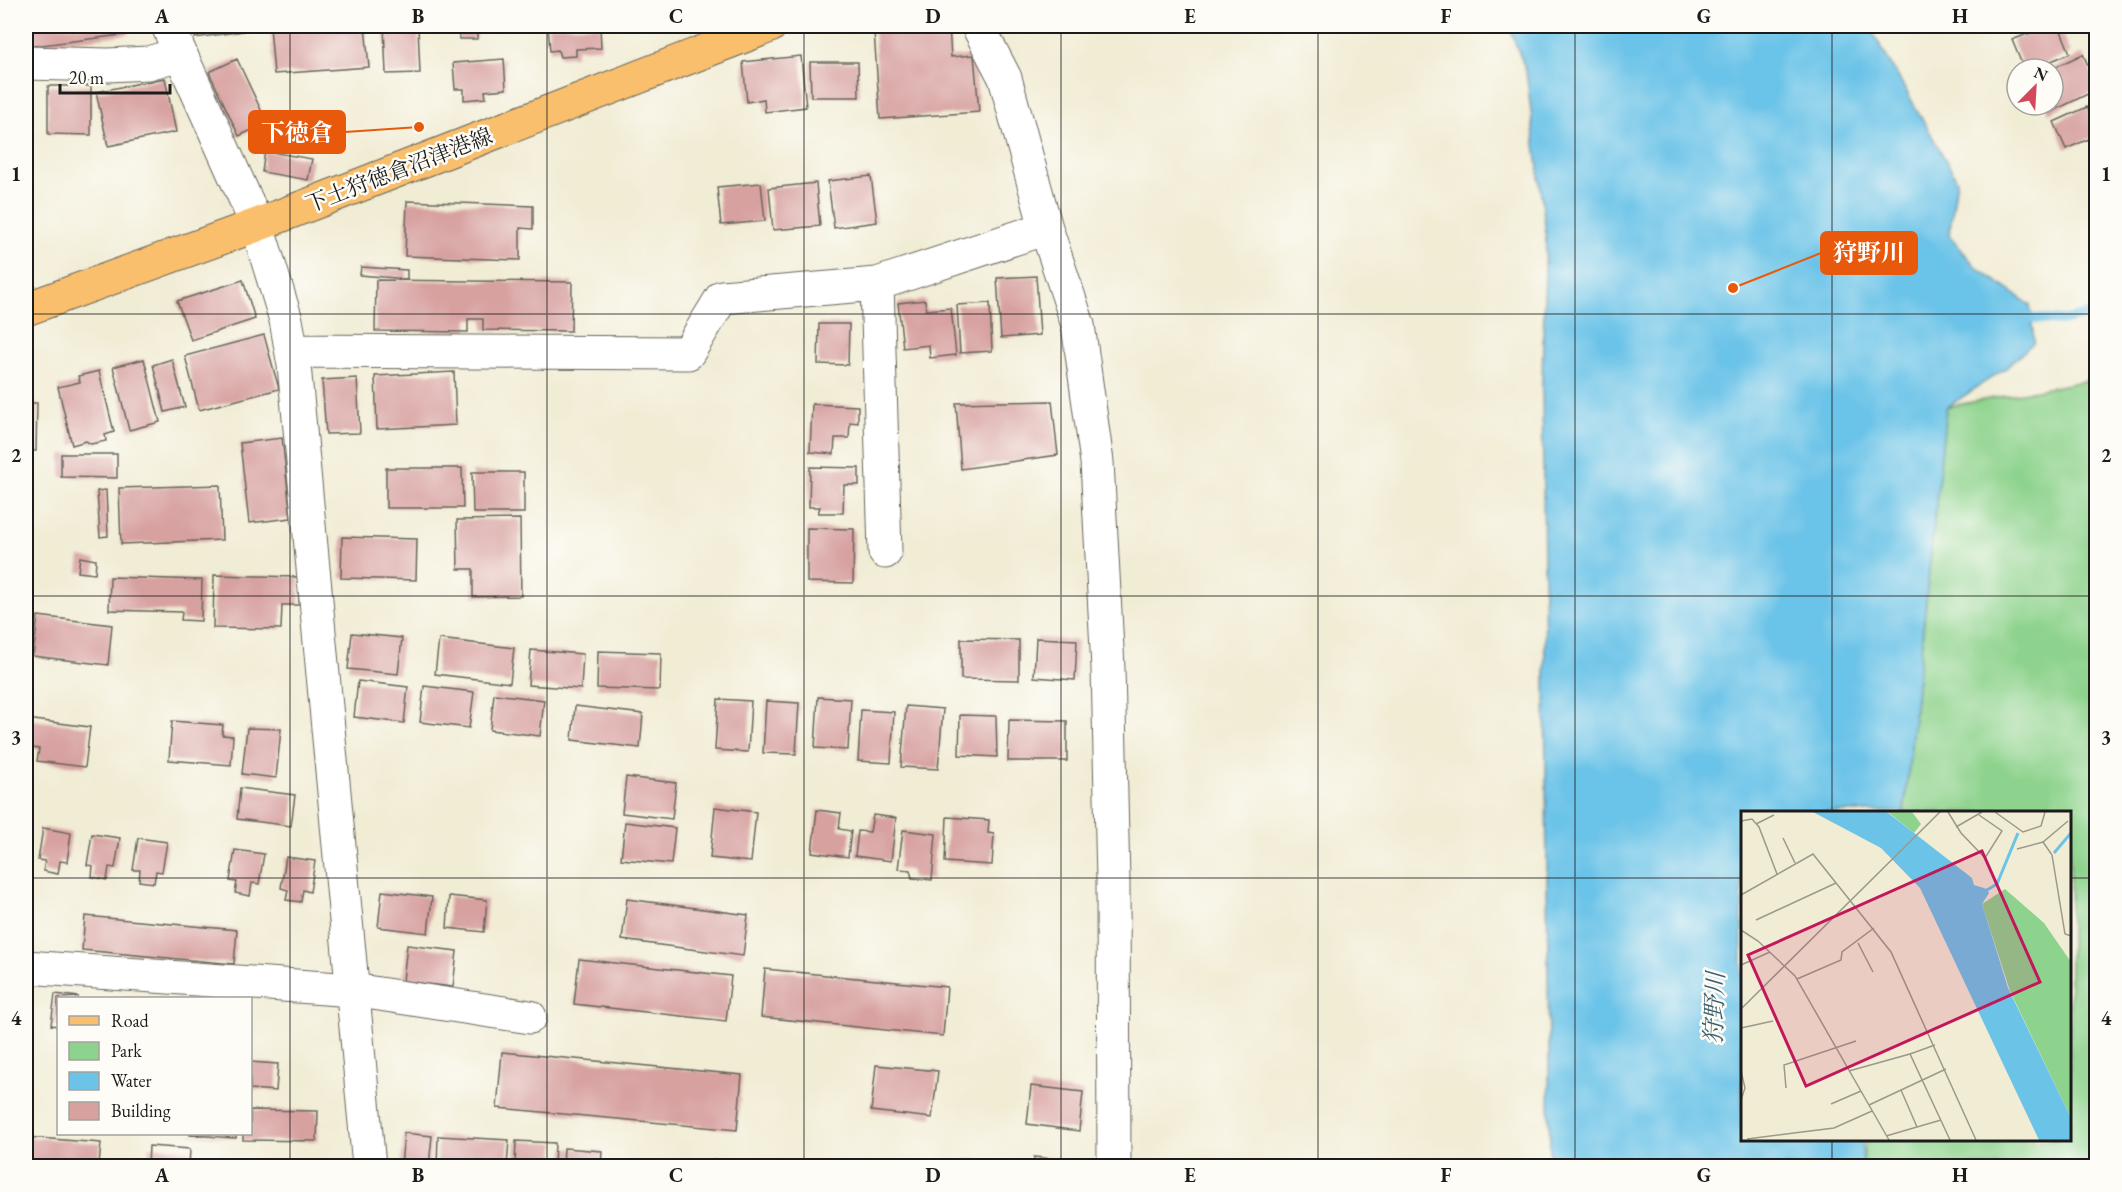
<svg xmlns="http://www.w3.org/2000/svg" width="2122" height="1192" font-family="'EB Garamond','Noto Serif JP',serif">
  <rect width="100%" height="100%" fill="#fdfcf7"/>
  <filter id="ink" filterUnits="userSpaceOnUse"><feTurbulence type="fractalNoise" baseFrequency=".0167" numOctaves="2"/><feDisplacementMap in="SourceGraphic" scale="12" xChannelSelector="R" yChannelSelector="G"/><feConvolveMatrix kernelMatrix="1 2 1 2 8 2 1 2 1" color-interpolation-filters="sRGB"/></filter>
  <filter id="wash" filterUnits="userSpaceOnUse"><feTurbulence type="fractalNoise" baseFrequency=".008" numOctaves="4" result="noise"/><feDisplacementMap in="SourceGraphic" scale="24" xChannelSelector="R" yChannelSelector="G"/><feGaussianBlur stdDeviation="1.35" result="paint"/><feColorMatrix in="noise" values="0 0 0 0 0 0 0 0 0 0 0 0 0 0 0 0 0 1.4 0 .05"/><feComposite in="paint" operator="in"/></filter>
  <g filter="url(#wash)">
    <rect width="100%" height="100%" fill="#f1ecd4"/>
    <path fill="#8ed38d" stroke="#557854" stroke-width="1.5" d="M2096,379V1166H1863L1865,1140H2070V812H1904L1946,407Z"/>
    <path fill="#6bc3e8" stroke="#447082" stroke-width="1.5" d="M1509,26H1869L1957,180L1949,235L1976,267L2030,305L2034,342L2006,368L1946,408L1904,812H1742V1140H1862L1863,1166H1550L1542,380L1546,234L1526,71Z"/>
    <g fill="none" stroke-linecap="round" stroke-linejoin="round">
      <path stroke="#6bc3e8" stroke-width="10" d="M2017,317L2061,321L2096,313"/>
    </g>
    <g id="blocks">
      <path fill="#d7a1a0" d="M26,26H128L129,34L26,47Z
        M193,26H242L243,31L195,38Z
        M270,26H365L369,67L274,74Z
        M384,26H418L420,73L386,74Z
        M451,26H501V30L477,31V39H459V32H451Z
        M548,26H600L601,48L576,49V56L560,57L558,50L550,51Z
        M949,26L951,57L974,55L979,112L880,119L874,31Z
        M2048,26H2059L2070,53L2033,69H2024L2012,40Z
        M2083,54L2096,83V90L2049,113L2046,105H2053V68Z
        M801,56L806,107L765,112L764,99L747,102L743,62Z
        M237,59L267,123L239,136L209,72Z
        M504,59L506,89L485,91L486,98L464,100V89H455L453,63Z
        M810,62H858L859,97H811Z
        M165,78L176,132L108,146L96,92Z
        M30,80V119H26V81Z
        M48,86H91V135L48,134Z
        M2087,107L2096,127V136L2066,149L2054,122Z
        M265,151L312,159L308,180L262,172Z
        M871,176L877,222L834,228L828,181Z
        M761,183L765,221L721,225L717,187Z
        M816,183L820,226L773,230L769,188Z
        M407,201L533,206V229L520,228V260L405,256Z
        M361,267L407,270V279L360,275Z
        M1036,276L1040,335L1001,338L997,278Z
        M243,280L255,319L191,340L177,301Z
        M376,280L572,282L571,331L483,330V319H468V332L375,331Z
        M925,300L926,310L951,308L956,355L930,358L929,345L903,348L898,303Z
        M990,303L992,351L960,353L957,305Z
        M819,324H849L848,365L818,364Z
        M264,335L279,389L199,410L185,356Z
        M144,359L160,422L129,430L113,367Z
        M172,359L185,407L165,412L153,365Z
        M99,371L114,432L105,435L106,441L91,444L86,441L72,445L58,387L80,382L78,376Z
        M454,372L456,425L377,429L375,376Z
        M357,378L360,433L326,434L322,380Z
        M1052,401L1058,455L961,469L956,403Z
        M26,403H37L36,451H26Z
        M812,404L858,406V423L850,422L849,438H835L834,454L810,452Z
        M282,438L291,518L249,523L240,443Z
        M61,454H117V478L61,477Z
        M810,467L859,468V485H844L843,513H818L820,507H809Z
        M386,468H462L463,508H386Z
        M472,472H524V513H473Z
        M220,485L222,540L121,544L119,488Z
        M106,490L108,536L100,537L97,491Z
        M520,519L521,596L473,597V569H458L457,520Z
        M807,528L854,529L853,583L807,582Z
        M342,537L417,539L416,580L341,578Z
        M80,557L96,560L95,574L78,572Z
        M214,575L299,577V605H282L281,629L213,628Z
        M110,577L202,580L201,621L181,620L182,612L109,610Z
        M38,616L112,625L108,665L33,656Z
        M352,633L402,638L398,674L348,669Z
        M1036,638L1077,640L1075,680L1034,677Z
        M439,639L514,648L510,683L435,674Z
        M961,639L1019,640V680L961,679Z
        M531,650L583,654L581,689L528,685Z
        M598,651L661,653L660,690L597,688Z
        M358,681L408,687L404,723L354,717Z
        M424,686L474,692L469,728L420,722Z
        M494,694L544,700L540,736L490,730Z
        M818,697L851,699L848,750L815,748Z
        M718,699L751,701L748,752L715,750Z
        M766,701L799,703L796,754L763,753Z
        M575,706L643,714L640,748L572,740Z
        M906,706L943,709L938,769L901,767Z
        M861,710L894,712L891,763L858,761Z
        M960,715L996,716L997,757L959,755Z
        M26,719L90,727L85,767L37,761L39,749L26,747Z
        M1009,720L1067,721V761H1008Z
        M172,721L223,725L222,735L233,736L231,765L169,760Z
        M247,728L281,729L276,778L242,774Z
        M626,777L676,783L672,819L622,813Z
        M240,788L295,795L291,826L237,819Z
        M715,807L756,812L751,862L710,858Z
        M817,810L841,813L839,829L851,831L848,857L812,852Z
        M873,815L896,818L891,861L855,856L858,831L870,832Z
        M947,817L989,820L988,833L994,834L992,865L945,862Z
        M625,822L675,828L671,864L621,859Z
        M43,828L71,833L67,862L60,861L58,874L43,871L45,861L38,860Z
        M903,830L936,834L932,880L912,878L910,870L898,869Z
        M92,834L120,838L115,868L109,867L107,880L92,877L93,866L87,865Z
        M138,838L167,842L162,872L156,871L154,883L139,881L140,870H133Z
        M235,850L264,854L259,884L252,883L250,896L235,893L237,882L230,881Z
        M286,857L315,861L310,892L303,890L301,902L286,900L288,890L281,888Z
        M382,891L432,897L428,933L378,927Z
        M449,896L487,900L484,932L447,928Z
        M627,899L748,915L743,956L622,940Z
        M85,916L237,930L234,964L82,950Z
        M407,945L457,951L453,987L403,981Z
        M579,959L731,976L726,1021L574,1004Z
        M765,969L947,987L943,1036L761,1017Z
        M55,994L79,997L58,998V1026L51,1025Z
        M502,1052L742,1075L737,1130L497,1108Z
        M250,1062L278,1064L276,1091L250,1089Z
        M876,1065L938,1071L932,1118L871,1111Z
        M1031,1086L1083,1092L1079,1131L1027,1124Z
        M250,1110L318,1111L317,1141L243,1140V1134H250Z
        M404,1133L432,1136L429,1166H401Z
        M190,1134H236V1138L190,1135Z
        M438,1136L509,1140L507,1166H437Z
        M26,1137L101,1143L99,1166H26Z
        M516,1141L555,1143L554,1166H515Z
        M149,1146L190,1149L189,1166H148Z
        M564,1148L602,1151L601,1166H563Z
        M1034,1157L1086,1163L1085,1166H1033Z
        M967,1159L1015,1165L1014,1166H966Z
        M712,1160L757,1163V1166H712Z
        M628,1162L682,1164V1166H628Z"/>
    </g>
  </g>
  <g filter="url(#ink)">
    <use href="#blocks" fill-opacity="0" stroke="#67655c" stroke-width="1.5"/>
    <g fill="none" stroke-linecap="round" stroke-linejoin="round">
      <g stroke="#67655c" stroke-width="35">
        <path id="minor" d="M168,26L257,225L286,320L294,365L369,1166
          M978,26L1005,78L1046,228L1078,325L1097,462L1108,668L1113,881L1114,1166
          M26,63L108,65L148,63L180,54
          M877,284L885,552
          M292,351L688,353L722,297L877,284L1046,228
          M26,967L353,990L530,1017"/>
      </g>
      <g stroke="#67655c" stroke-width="35">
        <path id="major" d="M26,309L257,225L770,26"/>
      </g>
      <use href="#minor" stroke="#fff" stroke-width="33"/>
      <use href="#major" stroke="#f9bf6d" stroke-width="33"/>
    </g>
  </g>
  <path fill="none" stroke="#1c1c1c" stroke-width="1.5" stroke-opacity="0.55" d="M290,26V1166M547,26V1166M804,26V1166M1061,26V1166M1318,26V1166M1575,26V1166M1832,26V812M26,314H2096M26,596H2096M26,878H1742M2070,878H2096M1832,1140V1166"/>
  <g text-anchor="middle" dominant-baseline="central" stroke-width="5" stroke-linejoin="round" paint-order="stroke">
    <g font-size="22" fill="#1c1c1c" stroke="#fdfcf7">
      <text transform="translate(399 170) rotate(-21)">下土狩徳倉沼津港線</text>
    </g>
    <g font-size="24" font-style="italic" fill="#3c5f6e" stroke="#fdfcf7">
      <text transform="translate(1714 1008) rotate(-88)">狩野川</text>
    </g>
  </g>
  <g transform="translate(1741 811)">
    <rect width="330" height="330" fill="#f1ecd4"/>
    <path d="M147,1H171L180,13L173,22ZM264,78L303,112L330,151V307L269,180L241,93Z" fill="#8ed38d"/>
    <path d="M72,1H146L231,67L233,74L246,78L248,82L241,93L267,177L330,307V329H298L179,77L140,37Z" fill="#6bc3e8"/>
    <path fill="none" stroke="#6bc3e8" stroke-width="3" d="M313,42L330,22M246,79L256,73L277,22"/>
    <path fill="none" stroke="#9c998a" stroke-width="1.5" d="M207,1L220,22L244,47L261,20L238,4M254,1L282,21L300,15L304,1M0,10L11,8L18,16L36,63M15,13L33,4M215,16L241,1M42,27L54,52M302,31L311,44L324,123L330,125M276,38L302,31L327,10M0,84L72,43L150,141L235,329M15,109L95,72M0,119L17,130L54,165L148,329M117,132L132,161M0,154L29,141M56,168L100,149L101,141L133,117M0,198L199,1M0,217L32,210M169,243L194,234M0,260L4,277L0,289M108,260L169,243L209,329M45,277L43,254L115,230M160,279L176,316M90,293L120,280M128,294L205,258M145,325L200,309M6,328L93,317L131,300"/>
    <path fill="#c2185b" fill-opacity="0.15" stroke="#c2185b" stroke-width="3" d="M241,40L299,171L65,275L7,144Z"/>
    <rect width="330" height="330" fill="none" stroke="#1c1c1c" stroke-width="3"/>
  </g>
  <path fill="none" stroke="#e8590c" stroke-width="2" d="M419 127L345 132M1733 288L1821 253"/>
  <g fill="#e8590c" stroke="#fdfcf7" stroke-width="2">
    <circle cx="419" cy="127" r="6"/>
    <circle cx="1733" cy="288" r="6"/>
  </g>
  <g fill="#e8590c" stroke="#e8590c" stroke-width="2">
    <rect x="249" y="111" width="96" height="42" rx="6"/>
    <rect x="1821" y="232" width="96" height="42" rx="6"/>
  </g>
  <g font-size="24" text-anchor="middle" font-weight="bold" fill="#fff">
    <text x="297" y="141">下徳倉</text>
    <text x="1869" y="261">狩野川</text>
  </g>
  <rect width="2122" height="1192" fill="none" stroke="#fdfcf7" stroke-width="66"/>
  <rect x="57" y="997" width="195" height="138" fill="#fdfcf7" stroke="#a3a29f" stroke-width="1.5"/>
  <rect x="69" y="1016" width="30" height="9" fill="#f9bf6d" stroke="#a3a29f" stroke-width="1.5"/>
  <text x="111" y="1027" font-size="18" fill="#1c1c1c">Road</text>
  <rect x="69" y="1042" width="30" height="18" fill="#8ed38d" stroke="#a3a29f" stroke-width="1.5"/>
  <text x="111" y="1057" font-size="18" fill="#1c1c1c">Park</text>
  <rect x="69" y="1072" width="30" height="18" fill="#6bc3e8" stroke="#a3a29f" stroke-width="1.5"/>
  <text x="111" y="1087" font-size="18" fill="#1c1c1c">Water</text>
  <rect x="69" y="1102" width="30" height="18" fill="#d7a1a0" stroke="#a3a29f" stroke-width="1.5"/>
  <text x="111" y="1117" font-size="18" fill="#1c1c1c">Building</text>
  <g transform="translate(2035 87) rotate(24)"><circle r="28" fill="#fdfcf7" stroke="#a3a29f" stroke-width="1.5"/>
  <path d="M0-4.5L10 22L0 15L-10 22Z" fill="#d1495b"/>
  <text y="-9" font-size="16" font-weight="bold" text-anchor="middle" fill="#1c1c1c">N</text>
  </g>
  <path d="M60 84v9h110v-9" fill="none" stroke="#1c1c1c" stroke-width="3"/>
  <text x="69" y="84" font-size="18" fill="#1c1c1c" stroke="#fdfcf7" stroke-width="4.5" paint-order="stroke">20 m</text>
  <rect x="33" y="33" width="2056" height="1126" fill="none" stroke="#1c1c1c" stroke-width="2"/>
  <g font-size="20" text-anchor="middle" font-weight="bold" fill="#1c1c1c">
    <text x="162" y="23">A</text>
    <text x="418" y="23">B</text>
    <text x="676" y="23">C</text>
    <text x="933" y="23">D</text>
    <text x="1190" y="23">E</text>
    <text x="1446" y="23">F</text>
    <text x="1704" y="23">G</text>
    <text x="1960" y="23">H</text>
    <text x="16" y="181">1</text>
    <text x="2106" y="181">1</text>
    <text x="16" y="462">2</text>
    <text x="2106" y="462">2</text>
    <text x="16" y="744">3</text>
    <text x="2106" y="744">3</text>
    <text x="16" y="1025">4</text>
    <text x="2106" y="1025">4</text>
    <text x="162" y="1182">A</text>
    <text x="418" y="1182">B</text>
    <text x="676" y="1182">C</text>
    <text x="933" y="1182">D</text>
    <text x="1190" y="1182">E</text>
    <text x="1446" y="1182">F</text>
    <text x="1704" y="1182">G</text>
    <text x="1960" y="1182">H</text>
  </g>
</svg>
